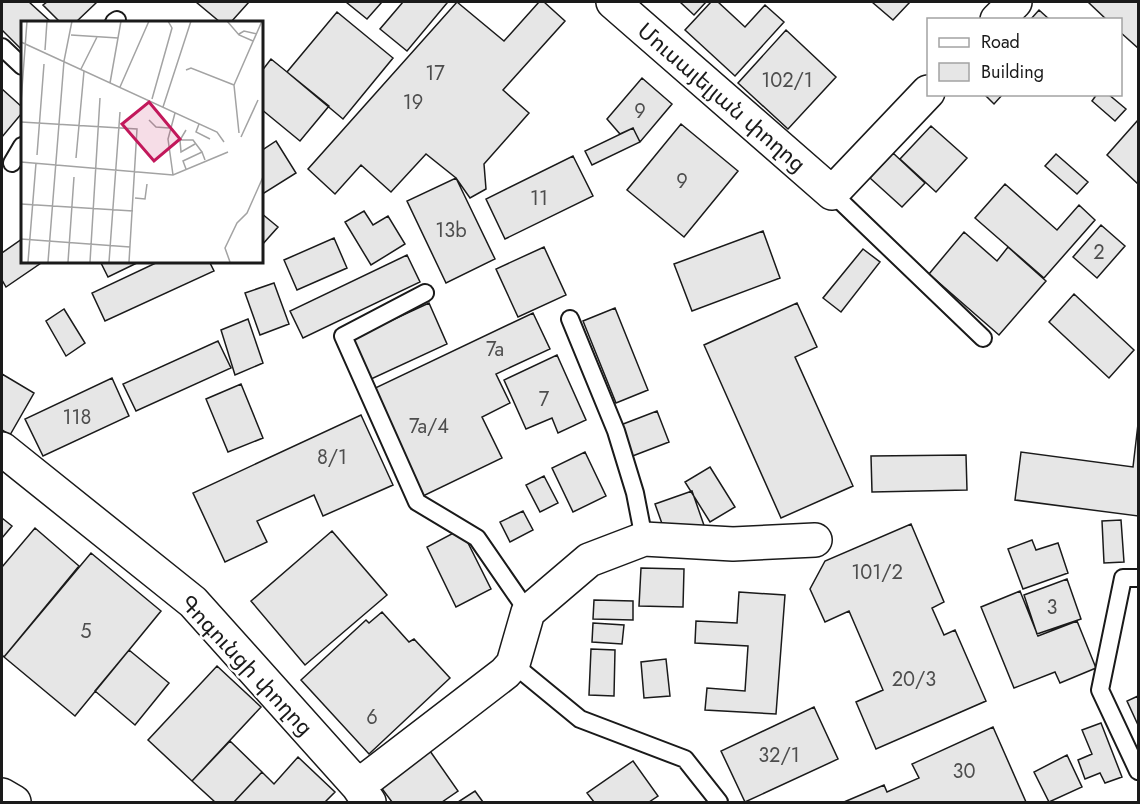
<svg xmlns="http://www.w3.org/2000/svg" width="1140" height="804" font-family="Jost,'Noto Sans Armenian',sans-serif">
  <rect width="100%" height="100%" fill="#fff"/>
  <path fill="#e6e6e6" stroke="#1a1a1a" stroke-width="1.5" d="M2,2H29L51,22H22V50L2,30Z
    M47,2H97L76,22H60L43,5Z
    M196,2H249L231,22H220Z
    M346,2H382L367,19Z
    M403,2H445L447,3L407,51L380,29Z
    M457,2L504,41L539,2H544L565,21L503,90L529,113L484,164L486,189L470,198L456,178L426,154L391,192L361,165L335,194L308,169Z
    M680,2H706L694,15Z
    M711,2H718L745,27L765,5L784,22L735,76L685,30Z
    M872,2H910L893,20Z
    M1088,2H1138V48L1120,32V20H1107Z
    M1039,10L1050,20H1030Z
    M337,12L393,58L343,119L287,72Z
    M786,30L836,77L788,129L738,83Z
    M271,59L329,106L300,141L261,109V72Z
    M642,78L672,104L640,142L633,128L620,134L607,119Z
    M2,89L22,107V113L2,137Z
    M984,94H1003L994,104Z
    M1097,94H1108L1126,109L1115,121L1092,101Z
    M1138,120V184L1107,155Z
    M681,124L738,171L684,237L627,190Z
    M931,126L967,158L936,192L900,159Z
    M633,128L640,142L592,165L585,151Z
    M276,141L296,173L261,195V151Z
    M893,153L925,183L902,207L870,178Z
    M1056,154L1088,182L1077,194L1045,166Z
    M573,156L593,196L505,239L486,199Z
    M456,178L495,259L446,283L407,201Z
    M1005,184L1057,230L1079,205L1095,220L1044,278L975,218Z
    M364,211L373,225L388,216L405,244L371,265L345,222Z
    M261,213L278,227L261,246Z
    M1101,225L1125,246L1097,278L1073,257Z
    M763,231L780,278L692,311L674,264Z
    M964,232L997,261L1008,247L1046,281L999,335L929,274Z
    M334,238L347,268L297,290L284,260Z
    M22,239V261H44L6,287L2,280V253Z
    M544,247L566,295L518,317L496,269Z
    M863,249L880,262L841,312L823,298Z
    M407,255L420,282L303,338L290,311Z
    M100,261H141L108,277Z
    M160,261H209L214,271L105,321L92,293Z
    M274,283L289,324L260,335L245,293Z
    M1074,294L1134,350L1109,378L1049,322Z
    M429,303L447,344L369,380L351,339Z
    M797,303L817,347L795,357L853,486L781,518L704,345Z
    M615,308L648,390L616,403L583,321Z
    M64,309L85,343L66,356L46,321Z
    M533,313L550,349L496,374L510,403L482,417L502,458L421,497L371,390Z
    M248,319L263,363L235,375L221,330Z
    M218,341L231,368L136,411L123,384Z
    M557,355L586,420L558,433L552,418L526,429L504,380Z
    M2,374L34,393L10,435L2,430Z
    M112,378L129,416L43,456L25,419Z
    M241,384L263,438L228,452L206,399Z
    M657,411L669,442L630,457L618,426Z
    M361,415L393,485L323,516L314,495L257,521L267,542L225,562L193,493Z
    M1138,424V516L1015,500L1021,452L1133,467Z
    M585,452L606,496L573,512L552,468Z
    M966,455L967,490L872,492L871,456Z
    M710,467L735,507L710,522L685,482Z
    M544,476L558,503L540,512L526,485Z
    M692,491L706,531L689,537L685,525L665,532L655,504Z
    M523,511L533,530L510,542L500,522Z
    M2,518L12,526L2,538Z
    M1121,520L1124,562L1104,563L1102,521Z
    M911,524L944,602L932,608L944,635L955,630L986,701L876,749L856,702L883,690L849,611L825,622L810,589L825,561Z
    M35,528L79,566L4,657L2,655V567Z
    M461,529L491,589L456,607L427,547Z
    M332,531L387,595L305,665L251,601Z
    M1032,540L1036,550L1058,543L1068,573L1023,589L1008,549Z
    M91,553L161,611L75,716L4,657Z
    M641,568L684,569L683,607L639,606Z
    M1067,579L1081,619L1037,634L1024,595Z
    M1020,591L1038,636L1077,621L1096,668L1060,683L1055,672L1014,688L981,607Z
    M739,592L785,595L776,714L705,710L707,688L745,691L748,646L695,643L696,621L737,623Z
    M594,600L633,601V620L593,619Z
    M382,612L409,642L414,639L450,678L369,754L301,680L366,620L369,623Z
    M593,623L624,625L622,644L592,642Z
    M591,649L615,650L614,696L589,695Z
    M129,650L169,683L135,725L95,691Z
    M666,659L670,696L644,698L641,662Z
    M217,666L261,707L192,781L148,740Z
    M1138,696V725L1127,701Z
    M814,707L838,759L745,802L721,751Z
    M1101,723L1122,777L1105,783L1100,773L1085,779L1078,760L1092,754L1082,730Z
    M993,727L1026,802H844L884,785L887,792L919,778L912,764Z
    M230,741L262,772L234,802H215L192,781Z
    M430,751L458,791L442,802H392L380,786Z
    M1067,755L1082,787L1049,802L1034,772Z
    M298,757L335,792L325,802H234L262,772L274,784Z
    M633,761L658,796L649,802H594L587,793Z
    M475,791L483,802H458Z"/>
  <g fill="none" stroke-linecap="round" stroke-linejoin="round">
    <g stroke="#1a1a1a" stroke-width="20">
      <path id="lane" d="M114,22L117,20
        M2,47L22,66
        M12,163L22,146
        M832,193L983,338
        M425,293L343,336L417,502L477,538L528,612
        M570,319L616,431L635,493L644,539
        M1138,578H1123L1100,690L1138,771
        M513,664L580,719L685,759L719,802"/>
    </g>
    <g stroke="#1a1a1a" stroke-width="36">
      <path id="street" d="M613,2L832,193L928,92
        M997,20L1015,2
        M2,449L193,602L358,786L369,802
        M358,786L505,673L513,664L528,612L589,560L644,539L733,544L815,540
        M2,795L14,802"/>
    </g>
    <use href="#lane" stroke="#fff" stroke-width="16"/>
    <use href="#street" stroke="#fff" stroke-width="33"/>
  </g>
  <g text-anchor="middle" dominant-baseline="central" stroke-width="4.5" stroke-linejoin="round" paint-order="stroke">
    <g font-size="20" fill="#4d4d4d">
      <text x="435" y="73">17</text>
      <text x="787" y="80">102/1</text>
      <text x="413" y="102">19</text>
      <text x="640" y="111">9</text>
      <text x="682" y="181">9</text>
      <text x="539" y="198">11</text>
      <text x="451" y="230">13b</text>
      <text x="1099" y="252">2</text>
      <text x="495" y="349">7a</text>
      <text x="544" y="399">7</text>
      <text x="77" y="417">118</text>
      <text x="429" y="426">7a/4</text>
      <text x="332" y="457">8/1</text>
      <text x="877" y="572">101/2</text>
      <text x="1052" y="607">3</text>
      <text x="86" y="631">5</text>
      <text x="914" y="679">20/3</text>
      <text x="372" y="717">6</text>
      <text x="779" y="755">32/1</text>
      <text x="964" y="771">30</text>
    </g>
    <g font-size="22" fill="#1a1a1a" stroke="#fff">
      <text transform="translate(722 97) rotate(41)">Մուսայելյան փողոց</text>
      <text transform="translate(247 665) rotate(47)">Գոգունցի փողոց</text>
    </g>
  </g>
  <g transform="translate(21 21)">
    <rect width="242" height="242" fill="#fff"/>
    <path fill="none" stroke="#a3a3a3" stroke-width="1.5" d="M206,0L218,14L232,20M218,13L223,10L236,13M50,14L97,17M0,21L196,111L203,121M24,29L26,0M60,48L76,16M165,49L170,47L213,64M89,62L100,0M99,66L128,0M131,78L151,7L147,0M0,81L6,0M142,86L170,0M128,99L135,106L148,107M0,101L116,108L108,241M178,103L175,111L189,118M165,109L159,119H172L181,131M218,112L213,64L241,0M220,116L237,79M159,119L160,131L174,123M16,134L23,43M55,137L63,50M0,141L152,154L207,131M165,148L162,140L181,131L184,139M152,154L147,118L154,92M114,177L124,178L126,163M0,183L112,190M0,218L109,226M7,241L15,142M27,241L43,40L51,0M47,241L53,156M69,241L79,77M88,241L99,91M209,241L204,227L216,202L226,192L242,156"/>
    <path fill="#c2185b" fill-opacity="0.15" stroke="#c2185b" stroke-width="3" d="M128,81L159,118L133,140L101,103Z"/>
    <rect width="242" height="242" fill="none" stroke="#1a1a1a" stroke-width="3"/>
  </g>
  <rect width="1140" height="804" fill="none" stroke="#1a1a1a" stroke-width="6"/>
  <rect x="927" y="18" width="195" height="78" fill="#ffffff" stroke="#a3a3a3" stroke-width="1.5"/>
  <rect x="939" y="38" width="30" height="9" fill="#ffffff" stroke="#a3a3a3" stroke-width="1.5"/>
  <text x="981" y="48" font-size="18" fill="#1a1a1a">Road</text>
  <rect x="939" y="63" width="30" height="18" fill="#e6e6e6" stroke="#a3a3a3" stroke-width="1.5"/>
  <text x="981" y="78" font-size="18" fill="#1a1a1a">Building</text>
</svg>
